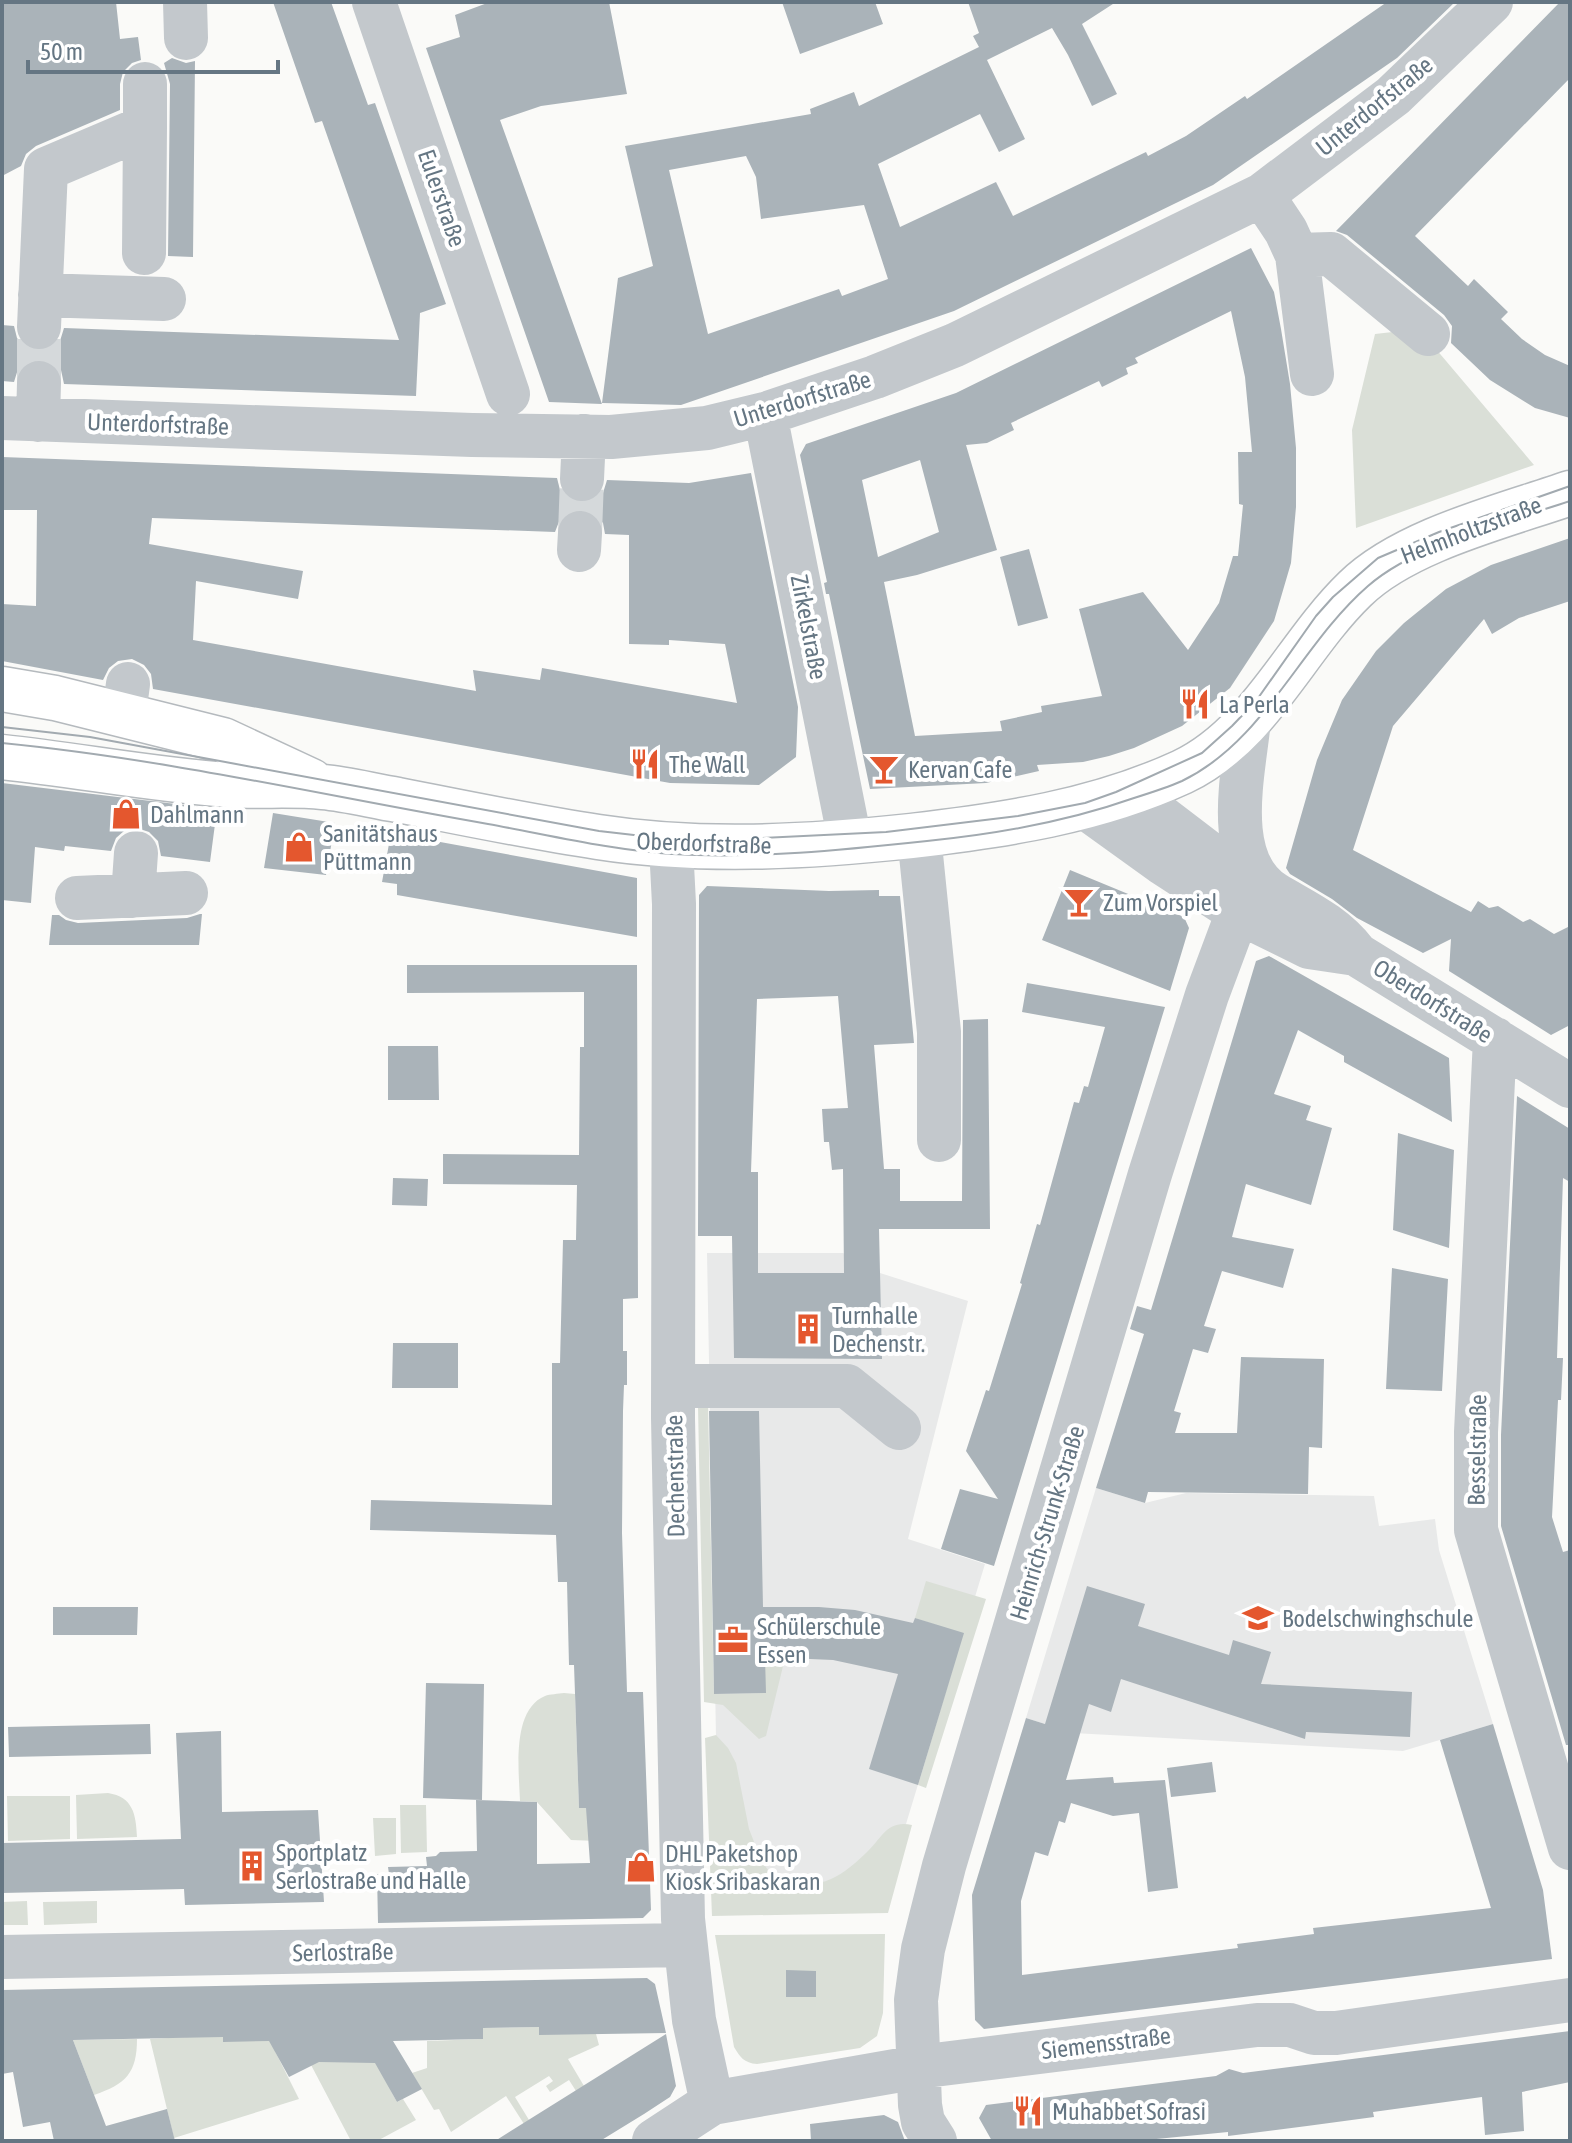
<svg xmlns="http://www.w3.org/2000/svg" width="1572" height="2143" font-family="'Asap Condensed',sans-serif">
  <rect width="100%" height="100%" fill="#fafaf8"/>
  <path fill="#e8e9e9" d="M707,1253H843L880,1273L968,1301L908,1539L985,1564L882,1903L716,1907V1737Z
    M1096,1488L1145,1503L1186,1493L1374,1496L1379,1526L1435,1519L1439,1550L1493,1724L1403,1751L1073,1733L1026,1718Z"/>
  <path fill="#dadfd7" d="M1419,329L1534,465L1356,528L1352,430L1375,334Z
    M708,1403L714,1694L765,1693V1659L785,1658L766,1736L759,1739L723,1705L704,1702L698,1406Z
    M926,1581L986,1599L926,1788L918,1785L963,1634L915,1618Z
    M564,1693L575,1694L579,1808H586L598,1841L571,1840L537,1802L520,1801C519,1772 511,1710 545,1696C550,1694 558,1694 564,1693Z
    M716,1735L728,1748L736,1763L749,1829L762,1862L775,1879C793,1883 814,1887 831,1879C843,1874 858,1861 867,1852C883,1837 887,1820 912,1825L888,1913L712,1916L705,1738Z
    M108,1793C133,1797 136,1814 137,1837L77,1839L76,1795Z
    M7,1796H70V1839L8,1841Z
    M400,1805H426L427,1852L401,1853Z
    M373,1818H396V1854L375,1856Z
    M27,1901L28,1925H2V1902Z
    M97,1901V1923L44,1925L43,1902Z
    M885,1934L883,2013L877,2036L860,2048L757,2064C744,2063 740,2057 734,2047L715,1935Z
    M539,2027V2034H596L599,2045L568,2059L584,2086L576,2091L569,2080L550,2092L546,2086L553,2081L549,2076L515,2097L529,2120L524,2124L506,2096L451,2132L439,2109L434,2110L412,2073L427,2068V2041L482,2039L483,2028Z
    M223,2035V2041H274L275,2051L299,2099L174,2138L150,2039Z
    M137,2039C137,2073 126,2084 94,2095L73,2040Z
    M300,2044L378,2046L391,2091L397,2102L403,2099L416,2120L377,2141H351Z"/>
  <path fill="#aab3b9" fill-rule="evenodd" d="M2,2H116L120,39L138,37L141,60L132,63L123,72L120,84V110L36,146L26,154L21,166L2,176Z
    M273,2H331L368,105L375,103L446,304L420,313L416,396L64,384L61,370L53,362L40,358L26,361L18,369L14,382L2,381V325L14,326L17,338L25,348L39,352L50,349L60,341L64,328L399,340L322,121L315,123Z
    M490,2H609L627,94L541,106L500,120L602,404L549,402L426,48L460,37L455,15Z
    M782,2H875L883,24L800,54Z
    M968,2H1116L1082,24L1117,94L1092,106L1068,55L1052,28L987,60L1025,139L999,152L980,114L878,164L900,227L996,182L1013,216L1146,152L1148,156L1186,136L1245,96L1247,99L1387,2H1455L1397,58L1213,185L954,311L681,405L602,403L618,278L653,266L625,146L811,114L810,109L854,92L859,106L979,47L973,36L979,33ZM746,156L756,177L761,219L864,205L888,279L842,296L839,289L708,334L669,170Z
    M1560,2H1570V78L1415,236L1468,286L1474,279L1508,312L1501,319L1522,339L1545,355L1570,366V418L1535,408L1490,380L1451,343L1452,326L1444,315L1347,235L1336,231Z
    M172,58L186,63L195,61L193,257L168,256L170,84L164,63Z
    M1251,248L1274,292L1281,329L1290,384L1296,448V507L1291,563L1274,621L1230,688L1182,726L1134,748L1109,756L1083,762L1037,765L1039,771L986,783L870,789L829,594H826L824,583L827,582L800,455L806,444L956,393ZM1231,311L1245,377L1252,452H1238L1239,504L1243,505L1238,556H1233L1219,603L1188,650L1143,592L1079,609L1102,696L1041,706L1042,712L1000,721L1002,731L915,736L884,582L917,575L997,550L966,445L987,443L1014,430L1011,423L1099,381L1102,387L1128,374L1126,368L1138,363L1135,358ZM920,460L939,532L878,557L862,480Z
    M2,457L557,478L560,490L568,500L582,504L593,501L603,493L607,480L689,483L751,473L798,707L796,757L759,785L670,783L153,689L151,674L144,665L132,659L118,661L109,668L103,680L2,661V604L36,606L37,510H2ZM581,508L594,513L603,523L605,534L629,535V644L669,645V640L725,644L737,703L542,668L540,680L473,670L476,691L193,640L196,581L298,599L303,571L149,544L152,518L555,532L560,519L568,511Z
    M1570,538V601L1519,618L1492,634L1484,619L1393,726L1353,850L1471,912L1478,901L1489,908L1498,906L1523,922L1530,919L1554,934L1570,926V1025L1551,1035L1449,971L1451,939L1423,953L1357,918L1332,899L1290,874L1286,868L1317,760L1342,700L1376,651L1404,623L1446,589L1491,565Z
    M1029,549L1048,618L1018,626L1000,557Z
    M2,783L217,809L210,862L161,856L158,841L149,832L137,828L124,831L116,838L111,851L65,846L64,851L35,847L31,903L2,900Z
    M273,813L335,823L326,875L264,868Z
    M391,833L637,878V937L397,895V884L382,882Z
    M1070,870L1184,917L1189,928L1170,991L1042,940Z
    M707,886L829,891L879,890V896H900L914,1043L874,1045L884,1169H900V1201H962L963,1020L988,1019L990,1229H879L882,1359L734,1358L732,1236H698L699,895ZM838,996L848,1108L822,1109L824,1142H829L832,1170L843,1169L844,1273H758V1172H751L757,999Z
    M200,914H202L199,945H49L52,915H59L66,920L78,923L187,918Z
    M1269,956L1449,1058L1452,1122L1344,1062V1056L1298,1030L1274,1094L1311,1106L1306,1120L1332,1128L1311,1205L1246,1184L1232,1237L1294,1249L1283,1288L1222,1271L1204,1326L1216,1329L1208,1353L1193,1349L1174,1411L1181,1413L1175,1433H1237L1241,1357L1324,1359L1322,1448L1309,1447L1308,1494L1148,1492L1145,1503L1096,1488L1144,1334L1130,1329L1137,1306L1151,1310L1256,961Z
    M407,965H637L638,1298L623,1299V1351H627V1385H624L623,1411L622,1533L627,1692H643L651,1910L643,1918L378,1923L377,1874H389L388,1867L427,1866L426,1857L436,1856L440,1852L477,1851L476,1800L537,1802V1864L590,1863L586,1808H579L574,1665H569L567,1582H558L556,1535L370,1530L371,1500L552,1505V1363H560L563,1240H576L577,1185L443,1184V1154L579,1155L580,1047H584V992L407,993Z
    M1027,983L1165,1007L994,1566L941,1549L960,1489L998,1499L966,1451L986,1390L989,1391L1022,1284L1020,1283L1037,1224L1040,1225L1074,1102L1079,1103L1084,1086L1088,1087L1105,1027L1022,1012Z
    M388,1046H438L439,1100H388Z
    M1517,1096L1570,1129V1182L1563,1178L1557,1358H1563L1561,1400H1558L1552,1517L1563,1552L1570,1550V1745H1566L1501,1526V1435Z
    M1398,1133L1454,1150L1449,1248L1393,1230Z
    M393,1178L428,1179L427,1206L392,1205Z
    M1392,1268L1448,1279L1442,1391L1386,1389Z
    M393,1343H458V1388H392Z
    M709,1411H759L763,1607H819L855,1610L913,1623L915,1618L964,1633L918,1785L869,1769L898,1674L833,1660L765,1657L766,1693L714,1694Z
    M1087,1586L1145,1604L1138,1626L1229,1655L1233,1640L1271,1652L1261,1684L1412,1692L1410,1737L1306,1732L1305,1739L1121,1679L1111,1712L1089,1704L1066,1780L1113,1777L1114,1783L1165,1780L1178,1888L1148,1892L1139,1813L1113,1816L1071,1803L1065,1823L1059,1821L1048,1856L1035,1852L1021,1901L1022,1975L1238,1948L1237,1944L1314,1934L1313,1928L1491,1908L1440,1740L1493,1724L1543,1890L1552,1959L984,2029L975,2020L972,1895L1026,1718L1045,1724Z
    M53,1607H138L137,1635H53Z
    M426,1683L484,1684L482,1800L423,1798Z
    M150,1724L151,1754L9,1757L8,1727Z
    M221,1731L222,1812L318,1810L324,1902L185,1905L184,1889L2,1893V1843L181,1839L176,1733Z
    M1212,1762L1216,1792L1171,1797L1167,1768Z
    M786,1970L816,1971V1997H786Z
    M647,1978L655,1984L666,2033L539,2035V2027L483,2028V2039L393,2041L422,2089L397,2102L375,2063L319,2062L289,2077L269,2041L223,2042V2037L73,2040L106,2126L167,2109L175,2141H54L50,2122L23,2127L13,2072L2,2074V1990Z
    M1570,2031V2082L1522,2092L1524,2131L1485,2135L1482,2097L1373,2112L1374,2117L1307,2126L1228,2136V2132L1136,2141H992L979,2118L986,2105L1216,2076L1229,2069L1243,2073Z
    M666,2034L676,2086L670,2097L644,2114L600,2141H495Z
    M884,2115L898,2122L905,2141H811L810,2124Z"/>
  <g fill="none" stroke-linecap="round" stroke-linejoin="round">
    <path stroke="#d5d9db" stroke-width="44" stroke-dasharray="44 22" stroke-linecap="butt" d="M39,383V327
      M580,533L582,479"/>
    <g stroke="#b5babe" stroke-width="47">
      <path id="major" d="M2,689L55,698L223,740L311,781
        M2,757C78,765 153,780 229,785C260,787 292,784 323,787C347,789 373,796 398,800C464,813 531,827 598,837C701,853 807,847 911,836C1004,825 1095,812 1182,772C1260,735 1295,647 1355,589C1405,540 1504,516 1570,493"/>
    </g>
    <path stroke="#c3c8cc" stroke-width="44" d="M185,2L186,38
      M374,2L508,394
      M1262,195L1286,231L1297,255L1312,374
      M144,253L145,127
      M1297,255L1331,254L1428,334
      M40,295L164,299
      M39,327L46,169L145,127V84
      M765,414L850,841
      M2,418L472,435L611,437L707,428L765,414L875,377L955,345L1262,195L1393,96L1491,2
      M38,420L39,383
      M582,479L584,436
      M579,550L580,533
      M124,714L128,684
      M1249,720C1244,773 1221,861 1275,894C1305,912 1333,924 1355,952
      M1130,793L1223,864L1266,889
      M1086,808L1161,862L1238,912L1309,947L1356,954L1570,1086
      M919,835L939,1032V1140
      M671,846L674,904L673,1418L683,1919L694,2020L712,2103
      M133,896L136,853
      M77,898L186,893
      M1495,1039L1476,1432V1530L1570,1848
      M674,1386H847L899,1428
      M2,1957L685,1945
      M654,2141L712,2103L918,2067L1257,2025H1290L1314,2033H1336L1570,2000
      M935,2141L923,2122L920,2105L916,2000L923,1949L944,1866L1150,1174L1207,995L1238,912"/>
    <use href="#major" stroke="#fff" stroke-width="44"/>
    <path stroke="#a2aab0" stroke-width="2" d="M2,727L90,737L599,831L660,838L722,840L886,832L1018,816L1085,803L1116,792L1202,753L1232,726L1256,701L1316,616L1333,597L1378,558L1439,532L1570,486
      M2,743C166,759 326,796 488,824C549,835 610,850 672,854C756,859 843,850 927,841C998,834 1066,822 1134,798C1150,793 1166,788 1182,781C1265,741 1300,645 1368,586C1417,543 1508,522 1570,501"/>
  </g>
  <defs>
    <g id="restaurant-bare" transform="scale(2.4)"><path d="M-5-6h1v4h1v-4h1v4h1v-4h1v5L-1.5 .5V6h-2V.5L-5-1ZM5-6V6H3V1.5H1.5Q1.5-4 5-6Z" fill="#e4572e" stroke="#fff" stroke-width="2.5" paint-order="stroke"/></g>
    <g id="bar-bare" transform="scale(2.4)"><path d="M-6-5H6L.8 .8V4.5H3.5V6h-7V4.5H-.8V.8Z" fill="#e4572e" stroke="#fff" stroke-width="2.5" paint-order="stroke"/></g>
    <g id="shop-bare" transform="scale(2.4)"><path d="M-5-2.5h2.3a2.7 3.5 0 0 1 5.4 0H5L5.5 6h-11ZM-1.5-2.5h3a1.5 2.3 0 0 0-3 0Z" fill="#e4572e" stroke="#fff" stroke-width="2.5" paint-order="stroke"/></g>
    <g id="building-bare" transform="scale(2.4)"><path d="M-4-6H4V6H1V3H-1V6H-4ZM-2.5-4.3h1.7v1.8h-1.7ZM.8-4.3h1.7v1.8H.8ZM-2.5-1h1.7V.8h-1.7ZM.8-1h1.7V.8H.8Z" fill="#e4572e" stroke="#fff" stroke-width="2.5" paint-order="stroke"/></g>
    <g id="school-bare" transform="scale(2.4)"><path d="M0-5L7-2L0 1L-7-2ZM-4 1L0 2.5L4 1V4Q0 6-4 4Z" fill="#e4572e" stroke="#fff" stroke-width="2.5" paint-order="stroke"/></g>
    <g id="office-bare" transform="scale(2.4)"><path d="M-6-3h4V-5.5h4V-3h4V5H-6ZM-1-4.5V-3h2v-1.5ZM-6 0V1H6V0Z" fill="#e4572e" stroke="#fff" stroke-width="2.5" paint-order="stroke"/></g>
  </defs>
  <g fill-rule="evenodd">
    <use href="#restaurant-bare" x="1195" y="704"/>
    <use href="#restaurant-bare" x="645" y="764"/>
    <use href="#bar-bare" x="884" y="769"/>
    <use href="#shop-bare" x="126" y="814"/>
    <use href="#shop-bare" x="299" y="847"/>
    <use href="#bar-bare" x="1079" y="902"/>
    <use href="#building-bare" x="808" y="1329"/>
    <use href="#school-bare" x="1258" y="1618"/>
    <use href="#office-bare" x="733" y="1640"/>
    <use href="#building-bare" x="252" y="1866"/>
    <use href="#shop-bare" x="641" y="1867"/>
    <use href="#restaurant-bare" x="1028" y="2111"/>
  </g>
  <g text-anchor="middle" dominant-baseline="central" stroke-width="8" stroke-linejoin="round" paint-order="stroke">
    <g font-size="24" fill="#657683" stroke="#fff">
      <text transform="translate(1374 106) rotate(-39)">Unterdorfstraße</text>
      <text transform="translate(442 198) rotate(71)">Eulerstraße</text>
      <text transform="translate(802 399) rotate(-17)">Unterdorfstraße</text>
      <text transform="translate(158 424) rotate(2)">Unterdorfstraße</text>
      <text transform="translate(1471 530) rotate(-21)">Helmholtzstraße</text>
      <text transform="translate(809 627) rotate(79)">Zirkelstraße</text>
      <text transform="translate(704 843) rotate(2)">Oberdorfstraße</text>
      <text transform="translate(1433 1001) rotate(32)">Oberdorfstraße</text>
      <text transform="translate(1477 1450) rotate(-89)">Besselstraße</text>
      <text transform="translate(675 1476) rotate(-91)">Dechenstraße</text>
      <text transform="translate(1047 1523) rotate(-73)">Heinrich-Strunk-Straße</text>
      <text transform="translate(343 1952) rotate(-1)">Serlostraße</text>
      <text transform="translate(1106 2043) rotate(-7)">Siemensstraße</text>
    </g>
    <g font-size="24" fill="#657683" stroke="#fff" text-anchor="start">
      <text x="1219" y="704">La Perla</text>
      <text x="669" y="764">The Wall</text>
      <text x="908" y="769">Kervan Cafe</text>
      <text x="150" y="814">Dahlmann</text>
      <text x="323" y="833">Sanitätshaus<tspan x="323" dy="28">Püttmann</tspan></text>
      <text x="1103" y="902">Zum Vorspiel</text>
      <text x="832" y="1315">Turnhalle<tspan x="832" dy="28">Dechenstr.</tspan></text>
      <text x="1282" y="1618">Bodelschwinghschule</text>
      <text x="757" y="1626">Schülerschule<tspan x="757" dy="28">Essen</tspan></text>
      <text x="276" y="1852">Sportplatz<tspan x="276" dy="28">Serlostraße und Halle</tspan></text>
      <text x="665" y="1853">DHL Paketshop<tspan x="665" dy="28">Kiosk Sribaskaran</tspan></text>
      <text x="1052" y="2111">Muhabbet Sofrasi</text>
    </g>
  </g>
  <rect width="1572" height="2143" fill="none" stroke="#657683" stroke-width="8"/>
  <path d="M28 60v12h250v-12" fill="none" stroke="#657683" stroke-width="4"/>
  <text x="40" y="60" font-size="24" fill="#657683" stroke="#ffffff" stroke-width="6" paint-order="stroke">50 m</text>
</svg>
